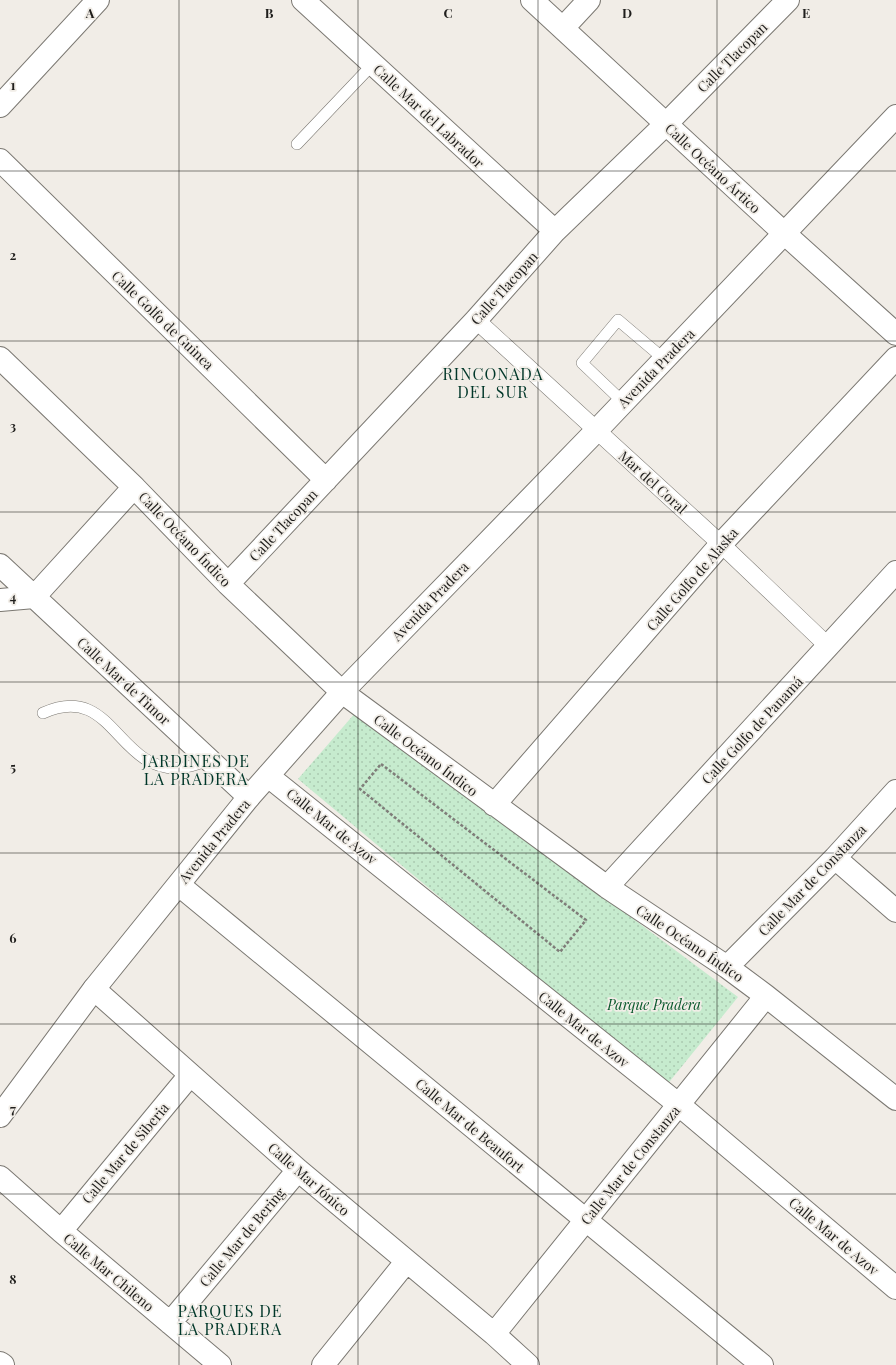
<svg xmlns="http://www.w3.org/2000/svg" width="896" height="1365" font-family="'Playfair Display',serif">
  <defs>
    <pattern id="park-dots" width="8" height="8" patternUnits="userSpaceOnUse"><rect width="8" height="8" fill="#c6ebce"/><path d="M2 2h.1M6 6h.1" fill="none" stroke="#aac9b0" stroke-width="1.8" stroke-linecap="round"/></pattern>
  </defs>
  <rect width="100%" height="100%" fill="#f1ede7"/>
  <path fill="url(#park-dots)" d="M356,712L738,997L666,1086L298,779Z"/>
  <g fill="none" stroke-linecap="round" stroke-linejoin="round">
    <g stroke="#7b7872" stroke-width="12">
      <path id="service" d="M297,144L373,64
        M623,402L582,363L618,320L664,359
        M43,713C113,681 116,771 179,768C188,768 199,763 208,761"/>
    </g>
    <g stroke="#7b7872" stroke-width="18">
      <path id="pedestrian" d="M476,320L721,544L829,647"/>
    </g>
    <g stroke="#7b7872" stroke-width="24">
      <path id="minor" d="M303,0L555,231
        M532,0L784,233L896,334
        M563,28L589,0
        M0,106L98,0
        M0,160L326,480
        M0,358L134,487L228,584L342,692L607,887L727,967L766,996L896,1099
        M0,565L249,797
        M228,584L476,320L555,231L666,124L788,0
        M0,600L34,597L134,487
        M268,776L678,1104L896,1288
        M494,805L721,544L896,358
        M835,858L896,911
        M179,885L762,1365
        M607,887L896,572
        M727,967L835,858L896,791
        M94,989L298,1170L494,1334L528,1365
        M0,1177L61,1231L220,1365
        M61,1231L190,1075
        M170,1323L298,1170
        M494,1334L766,996
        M0,1363L3,1365
        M323,1365L406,1262"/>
    </g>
    <g stroke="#7b7872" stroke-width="24">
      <path id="tertiary" d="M0,1116L94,989L249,797L342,692L596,431L896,116"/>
    </g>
    <path stroke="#7f7d79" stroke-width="2.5" stroke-dasharray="3 2" stroke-linecap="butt" d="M381,764L586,920L560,952L360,789Z"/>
    <use href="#service" stroke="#fff" stroke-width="11"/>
    <use href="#pedestrian" stroke="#fff" stroke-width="17"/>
    <use href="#minor" stroke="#fff" stroke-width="22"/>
    <use href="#tertiary" stroke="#fff" stroke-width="22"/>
  </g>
  <path fill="none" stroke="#1f1e1c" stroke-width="1" stroke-opacity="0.55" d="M179,0V1365M358,0V1365M538,0V1365M717,0V1365M0,171H896M0,341H896M0,512H896M0,682H896M0,853H896M0,1024H896M0,1194H896"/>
  <g text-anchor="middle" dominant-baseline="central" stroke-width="3.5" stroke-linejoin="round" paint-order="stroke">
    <g font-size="14" fill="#1f1e1c" stroke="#f1ede7">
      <text transform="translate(732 57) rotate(-45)">Calle Tlacopan</text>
      <text transform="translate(429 116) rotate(43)">Calle Mar del Labrador</text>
      <text transform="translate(713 168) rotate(43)">Calle Océano Ártico</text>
      <text transform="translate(504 288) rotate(-48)">Calle Tlacopan</text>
      <text transform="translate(163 320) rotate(44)">Calle Golfo de Guinea</text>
      <text transform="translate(656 368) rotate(-46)">Avenida Pradera</text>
      <text transform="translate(653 482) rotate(42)">Mar del Coral</text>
      <text transform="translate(283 525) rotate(-47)">Calle Tlacopan</text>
      <text transform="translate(185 539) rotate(46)">Calle Océano Índico</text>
      <text transform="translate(692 579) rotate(-49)">Calle Golfo de Alaska</text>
      <text transform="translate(430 601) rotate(-46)">Avenida Pradera</text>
      <text transform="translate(124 681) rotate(43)">Calle Mar de Timor</text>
      <text transform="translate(752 730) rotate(-47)">Calle Golfo de Panamá</text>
      <text transform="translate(426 755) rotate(37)">Calle Océano Índico</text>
      <text transform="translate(332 826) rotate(39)">Calle Mar de Azov</text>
      <text transform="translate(214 841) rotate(-51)">Avenida Pradera</text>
      <text transform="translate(812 880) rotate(-46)">Calle Mar de Constanza</text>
      <text transform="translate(690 943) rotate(34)">Calle Océano Índico</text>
      <text transform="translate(584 1029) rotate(39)">Calle Mar de Azov</text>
      <text transform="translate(470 1125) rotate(40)">Calle Mar de Beaufort</text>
      <text transform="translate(125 1153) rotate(-50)">Calle Mar de Siberia</text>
      <text transform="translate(630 1165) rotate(-51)">Calle Mar de Constanza</text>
      <text transform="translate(309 1179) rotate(41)">Calle Mar Jónico</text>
      <text transform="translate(834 1236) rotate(40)">Calle Mar de Azov</text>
      <text transform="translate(242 1237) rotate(-50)">Calle Mar de Bering</text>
      <text transform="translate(109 1272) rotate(40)">Calle Mar Chileno</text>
    </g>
    <g font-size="14" font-style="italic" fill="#08582b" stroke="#f1ede7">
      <text x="654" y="1004">Parque Pradera</text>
    </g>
    <g font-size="16" letter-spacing="1" fill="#003729" stroke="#f1ede7">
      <text x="493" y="373">RINCONADA<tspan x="493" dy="18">DEL SUR</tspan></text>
      <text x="196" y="760">JARDINES DE<tspan x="196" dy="18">LA PRADERA</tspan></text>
      <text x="230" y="1310">PARQUES DE<tspan x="230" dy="18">LA PRADERA</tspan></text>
    </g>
  </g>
  <g font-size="13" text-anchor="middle" font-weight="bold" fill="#1f1e1c" stroke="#f1ede7" stroke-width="3.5" stroke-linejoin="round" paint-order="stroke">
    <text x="90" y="18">A</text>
    <text x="269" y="18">B</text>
    <text x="448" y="18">C</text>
    <text x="627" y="18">D</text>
    <text x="806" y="18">E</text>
    <text x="13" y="90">1</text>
    <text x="13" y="260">2</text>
    <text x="13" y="431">3</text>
    <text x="13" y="602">4</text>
    <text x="13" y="772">5</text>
    <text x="13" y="943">6</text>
    <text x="13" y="1114">7</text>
    <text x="13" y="1284">8</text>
  </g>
</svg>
